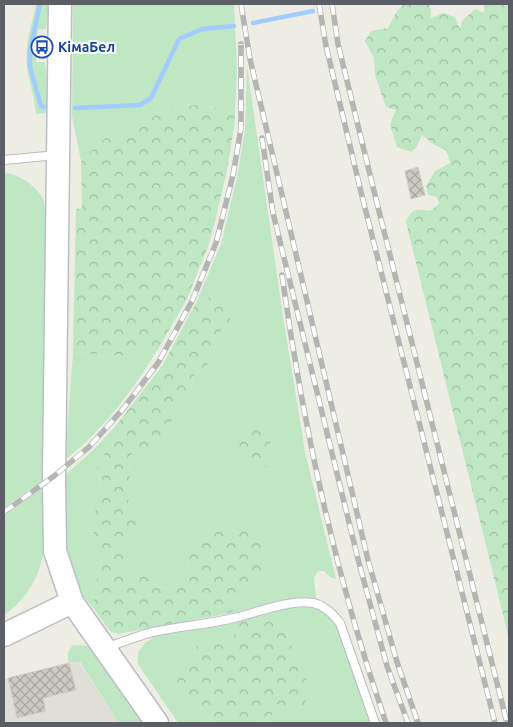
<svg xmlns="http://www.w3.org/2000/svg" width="513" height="727" font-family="Ubuntu,sans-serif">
  <defs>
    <pattern id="forest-crowns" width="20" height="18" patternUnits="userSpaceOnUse" patternTransform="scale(1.25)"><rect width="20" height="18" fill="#bfe7c4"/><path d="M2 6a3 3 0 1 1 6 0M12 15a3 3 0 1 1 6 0" fill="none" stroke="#9ebea3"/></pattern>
    <pattern id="building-cross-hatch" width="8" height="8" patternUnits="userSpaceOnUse" patternTransform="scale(1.25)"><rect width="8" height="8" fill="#cbcac2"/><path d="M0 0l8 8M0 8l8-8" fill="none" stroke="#a8a7a1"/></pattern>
  </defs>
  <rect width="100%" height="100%" fill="#eeede3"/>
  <path fill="#dfdfd7" d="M79,662L119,723H4V679Z"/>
  <path fill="#bfe7c4" d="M36,4H49L46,29L38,30L36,62H45L49,98L47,113L36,114C35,98 29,83 27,67C24,46 32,24 36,4Z
    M73,4H234L237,66L235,114L202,104L161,110L139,129L112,132L81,161L72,116Z
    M247,66L282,310L305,452L336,579L330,577L324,571H318L314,578L316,597L314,600C295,595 252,609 231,613L239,605L250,577L240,533L222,526L190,555L185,577L172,589L155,587L156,574L136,578L121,569V539L133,533L128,507L130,482L129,460L135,446L165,439L176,409L195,395L192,379L196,372L208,371C206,345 218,332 234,315L217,293L196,303L221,244L237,177L245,129Z
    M4,173C19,174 36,185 43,199C45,203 45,210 46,215L45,479L4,508Z
    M161,344C135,387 105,429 65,460L73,353L128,356L135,351H146Z
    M113,429L114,439L97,469L101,487L93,543L102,562L93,592L94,609L83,596L66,548L64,476L92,451Z
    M41,489L45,492C45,510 47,533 44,550C40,576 26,600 4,615V516Z
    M306,607C320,608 329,614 337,624L371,723H266L263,720L272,716L274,705L279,704L311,688L301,669V652L291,645L288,625L272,613L288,608Z
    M234,623V639L221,646L210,642L175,674L178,687L201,706L203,718L212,723H178L138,664V652L146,642L157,636Z
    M73,645L90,646L146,723H119L80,662L69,663C67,655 67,651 73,645Z"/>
  <path fill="url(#forest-crowns)" d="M404,4H430L431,18L443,13L455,17L460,29L462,21L475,9L484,13L485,4H509V639L406,222C411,208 417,209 430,211L439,204L437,197L428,195L426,186L435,171L450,163L447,151L433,144L422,135L416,148L411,152L397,147L390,124L396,110L386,107L375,75L374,58L365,41L371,31L388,28L397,11Z
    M202,104L235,114L234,128L226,175L210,241L187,299L161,344L146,351H135L128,356L73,353L76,209L82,208L81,161L112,132L139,129L161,110Z
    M217,293L232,303L234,315C219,332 206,345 208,371L204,375L196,372L192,379L195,395L176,409L165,439L147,449L135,446L129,460L130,482L128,507L138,524L133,533L121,539L130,556L121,569L136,578L146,572L157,574L155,587L172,589L185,577L190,555L205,526H222L240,533L255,527L264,534L261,570L250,577L239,605L231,613L118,634L110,631L94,609L93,592L102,562L93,543L97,492L101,487L97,468L113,439V429L162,366L196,303Z
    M255,425L268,429L271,449L266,467L240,461L236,447L241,429Z
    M272,613L288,625L294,634L291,645L301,652V669L311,688L302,710L283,711L279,704L274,705L272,716L263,720L266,723H212L203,718L201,706L178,687L175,674L185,665L189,656L196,654L197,645L210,642L221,645L234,639V623Z"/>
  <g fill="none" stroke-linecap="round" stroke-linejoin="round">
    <path stroke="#a2cbff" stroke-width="4.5" d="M40,4L30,51V67L41,106L44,107
      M253,23L313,11
      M75,108L140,105L151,98L179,39L202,29L234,26"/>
  </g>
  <path fill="url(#building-cross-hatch)" stroke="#d3d0c1" d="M418,167L425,195L411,199L405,171Z
    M69,663L76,690L43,698L46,711L17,718L8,678Z"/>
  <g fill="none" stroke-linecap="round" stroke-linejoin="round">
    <g stroke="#bbbcc2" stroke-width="10">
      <path id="lane" d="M4,160L57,155
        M107,647C124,642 141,634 158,631C183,626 209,624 234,618C256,613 290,599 313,603C324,605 333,614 340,623L375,723"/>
    </g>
    <g stroke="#bcbec5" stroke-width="25">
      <path id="secondary" d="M60,4L54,476L55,551L72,602L157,723
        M4,635L72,602"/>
    </g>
    <use href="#lane" stroke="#fff" stroke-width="8"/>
    <use href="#secondary" stroke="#fff" stroke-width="22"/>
    <g stroke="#b4b5b5" stroke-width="5.5">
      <path id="rail" d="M241,4L250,59L368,560L397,662L418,723
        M319,4L326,46L362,196L495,723
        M332,4L338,44L374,191L507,723
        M262,138L273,213L359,563L387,666L408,723
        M282,275C303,427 336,578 386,723
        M4,512L54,476L89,447L123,409L158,363L192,301L216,243L233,175L241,128V44"/>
    </g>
    <use href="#rail" stroke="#fff" stroke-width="4" stroke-dasharray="11" stroke-linecap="butt"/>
  </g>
  <defs>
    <g id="bus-ring" transform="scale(1.125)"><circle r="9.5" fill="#fff" stroke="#1a4fb4" stroke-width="1.5"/><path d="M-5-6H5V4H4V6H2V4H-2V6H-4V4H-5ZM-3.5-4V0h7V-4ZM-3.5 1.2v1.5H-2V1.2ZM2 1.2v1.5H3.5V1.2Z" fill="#1a4fb4"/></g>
  </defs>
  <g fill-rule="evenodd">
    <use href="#bus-ring" x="42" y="47"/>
  </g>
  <g text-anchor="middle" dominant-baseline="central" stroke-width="4" stroke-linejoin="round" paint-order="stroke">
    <g font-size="14" font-weight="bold" fill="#164399" stroke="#fff" text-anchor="start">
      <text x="58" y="47">КімаБел</text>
    </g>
  </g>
  <rect width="513" height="727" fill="none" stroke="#5b5e64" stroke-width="10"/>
</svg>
